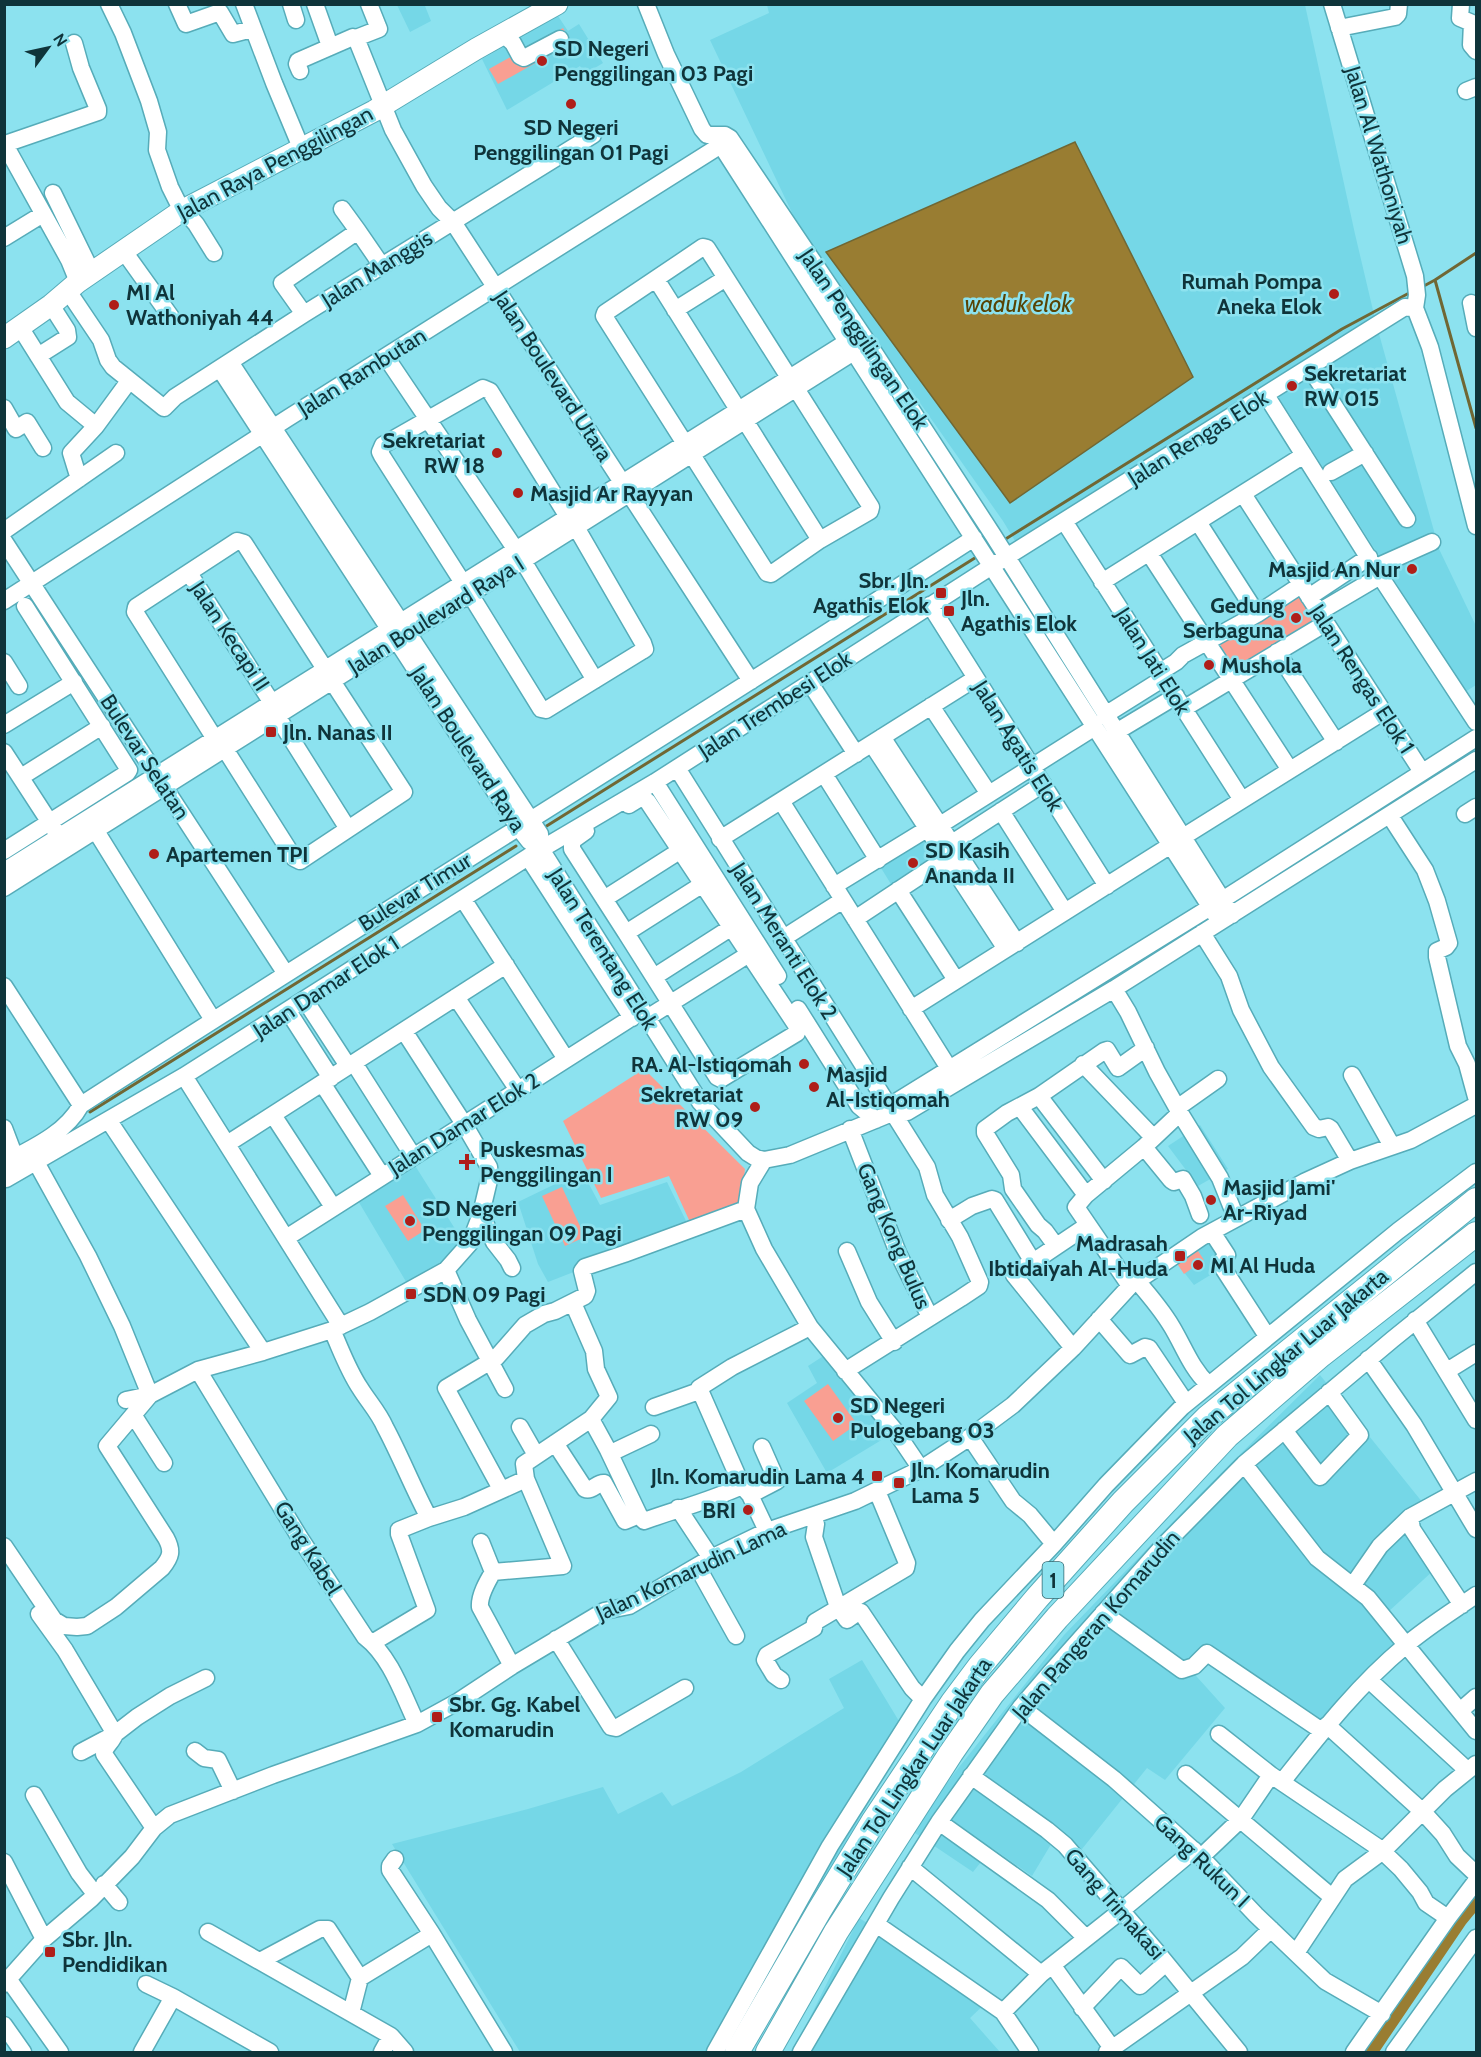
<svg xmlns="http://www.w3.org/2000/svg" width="1481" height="2057" font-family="Cabin,sans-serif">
  <rect width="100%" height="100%" fill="#8ce2ef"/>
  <path fill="#75d7e7" d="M397,5H426L425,6L431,21L410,32Z
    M767,5H1305L1355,234L1376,323L1439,549L1476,626V685L1465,692L1274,390L1020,549L1003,521L804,238L710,40L769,13Z
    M558,16L568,31L579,24L603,63L585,74L580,66L507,110L482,59Z
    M928,831L949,863L897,894L878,863Z
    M1200,1125L1228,1169L1198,1186L1168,1146Z
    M414,1164L464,1243L445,1267L408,1285L357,1199Z
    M582,1171L600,1205L667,1182L689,1227L548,1282L538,1264L518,1202Z
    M1206,1236L1221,1259L1217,1271L1194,1285L1172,1257Z
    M828,1353L893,1433L827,1473L787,1403L817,1383L808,1366Z
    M1320,1375L1427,1508L1407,1522L1434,1570L1388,1612L1404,1634L1317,1725L1202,1648L1188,1667L1225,1708L1165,1780L1147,1768L1078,1854L1056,1836L1032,1876L992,1848L973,1872L912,1831L956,1771L1064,1635L1197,1497Z
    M862,1660L908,1736L722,2052H520L392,1844L528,1809L603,1787L618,1814L662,1792L672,1806L741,1772L844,1708L829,1679Z
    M859,1918L991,1998L970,2018L1000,2052H793Z"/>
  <path fill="#f99f92" d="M563,28L571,43L498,84L489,69Z
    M1303,592L1323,621L1239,675L1219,643Z
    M644,1069L745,1169L741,1207L694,1231L669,1176L601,1198L563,1121Z
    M562,1187L585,1237L565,1246L542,1196Z
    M403,1195L425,1230L408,1241L385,1206Z
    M1194,1245L1204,1260L1184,1274L1174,1259Z
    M828,1384L857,1424L833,1441L804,1401Z"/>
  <path fill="#997d32" stroke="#706734" stroke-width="1.5" d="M1075,142L1193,377L1010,503L826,252Z"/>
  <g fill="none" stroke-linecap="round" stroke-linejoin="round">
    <path stroke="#706734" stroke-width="3" d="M1476,253L1435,280L1476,428
      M1422,287L1435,280
      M1004,540L1342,329L1411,292
      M545,827L978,556
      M90,1112L516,846"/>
    <path stroke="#997d32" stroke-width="20" d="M1367,2052L1458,1918L1476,1896"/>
    <g stroke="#56acb9" stroke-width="19">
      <path id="minor" d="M109,4L123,33L149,101L158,132L157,150L170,187L179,205L196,224L214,253
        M177,4L186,24L220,12L233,34L252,29
        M244,4L274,83L302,150
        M291,4L296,20
        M315,4L330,46
        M646,4L666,54L702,129L707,135H725L730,138L868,343L993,535L1232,915
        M1332,4L1415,276L1417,295L1415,308
        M1461,4L1460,18L1472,23L1471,45L1476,51
        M1339,28L1395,17L1398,14L1399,4
        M503,34L513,43L520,56L524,58L560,39
        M356,38L379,29L369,4
        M300,71L297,64L298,61L353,37L356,38L393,130L424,186L439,208L453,222L751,681
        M1466,91L1476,87
        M717,136L726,153L1220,922
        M4,143L69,260L78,282
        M5,144L98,112V109L81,68L74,43
        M53,193L92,273
        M342,209L358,231
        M4,238L43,214
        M703,247L707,248L871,507L870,511L820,540L771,574L767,573L604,316L605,313Z
        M123,250L171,317
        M656,279L820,540
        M68,291L101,340L108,360L113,367L164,408L175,397L304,314L593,135
        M1471,303L1476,328
        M675,310L726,278
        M304,314L282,283L358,231L382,266
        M20,327L67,402L96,426
        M38,356L68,337L67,330L51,305
        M386,357L516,550
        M230,362L540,834L541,849
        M1310,368L1407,519
        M220,369L518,827L529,841L541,849L700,1102L748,1153L756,1158L764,1160L790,1155L892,1113L907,1112L1114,989L1476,760
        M1266,395L1380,576L1476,722
        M4,408L16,429L27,422L43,448
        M1331,472L1365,453
        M79,479L71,453L96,426L129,381
        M1243,494L1422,772
        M1064,521L1242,800
        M1198,522L1257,614
        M4,531L116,453
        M4,541L286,974
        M1149,553L1290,770
        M523,561L595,680
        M1376,567L1432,542
        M189,573L272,703
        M1102,582L1304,455
        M463,583L382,456L380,452L383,445L483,388L490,391L568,517
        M470,594L541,709L546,710L642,651L645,649L643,643L576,527
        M1309,597L1369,557
        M4,601L288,418L721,145
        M930,605L1107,886
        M1319,612L1380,576
        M1277,652L1336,742
        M4,662L19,686
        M1160,672L1176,662L1183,655L1257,614L1301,585
        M810,683L856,754
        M931,706L989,794
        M1183,709L1326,623
        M1105,715L1164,678
        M277,716L348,829
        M4,725L74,682
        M1116,732L1176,696
        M882,737L1017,943
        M215,739L135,612L136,607L237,541L244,543L325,669
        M872,744L1006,949
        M225,749L294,858L300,861L404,792L332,681
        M4,752L56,832
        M677,768L927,1167L935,1195L960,1237L980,1282L979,1286L961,1298L845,1371
        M824,774L878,860
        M21,777L102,726
        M655,782L778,976
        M781,801L950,1070
        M629,805L642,797L648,802L798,1028L797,1033L721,1079L717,1077L626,933L703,884
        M1001,811L1065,912
        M1465,814L1476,807
        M1390,816L1425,870L1437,901L1449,943L1446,947L1437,951V957L1458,1046L1467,1064L1476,1097
        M940,825L1095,727
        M96,831L213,1020
        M586,831L572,841V849L626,933
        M1183,837L1383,712
        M720,839L976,678
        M952,843L1043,784
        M4,851L127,773L129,770L25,606
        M528,857L632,1018
        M4,871L861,333
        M834,886L927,829
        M4,888L868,343
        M898,890L956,980
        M463,899L566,1059
        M604,899L681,850
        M855,919L947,858
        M1202,933L1229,976L1241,1010L1271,1067L1314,1127L1319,1129L1328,1127L1331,1129L1350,1161
        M782,939L843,900
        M654,977L732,927
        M4,986L81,1105
        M1114,989L1128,1012L1157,1072L1180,1113L1144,1147L1086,1195L1076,1207L1130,1286
        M456,997L518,1090
        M305,1000L348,1066
        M798,1009L859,1106L876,1120
        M911,1009L1171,845
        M288,1011L331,1078
        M647,1018L749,954
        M354,1063L413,1156
        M1083,1064L1153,1137
        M1352,1075L1392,1146
        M184,1076L341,1326
        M322,1083L382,1176
        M1039,1096L1104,1181
        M1020,1107L1086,1195
        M1177,1108L1218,1079
        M892,1113L899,1100L1230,895L1476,738
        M1180,1113L1220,1178L1236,1218
        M273,1115L333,1207
        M109,1121L263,1352L332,1330L370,1312L446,1270L470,1243L481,1214L490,1176L489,1167L464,1124L404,1031
        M4,1128L15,1157
        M850,1129L898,1253L930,1317
        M227,1144L506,965
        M1144,1147L1171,1180L1174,1182L1183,1179L1193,1196L1200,1215
        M764,1160L750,1183L746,1209L764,1249L810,1327L896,1432L921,1469
        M4,1163C32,1148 65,1134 81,1105C377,914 678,730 974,538
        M4,1178L6,1179L184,1076L528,857L655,782L992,566L1405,307L1415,308L1430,347L1476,526
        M481,1214L494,1242L508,1260L512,1268
        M949,1220L972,1206L992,1199L995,1200L1033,1262L1088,1225
        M1212,1232L1227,1255L1221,1262L1223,1268L1267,1336
        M286,1238L642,1011
        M1056,1246L1045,1231L1038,1225L1013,1189L1011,1175L985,1133V1129L1007,1113L1039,1096L1104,1051L1107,1050L1118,1068L1146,1048
        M847,1251L869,1302L894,1342
        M1033,1262L1014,1272V1275L1073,1348
        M446,1270L468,1320L505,1389
        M1137,1281C1150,1296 1162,1310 1172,1327C1184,1347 1191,1368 1208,1384
        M1099,1319L1130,1355L1145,1347L1149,1348L1186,1403
        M1415,1320L1476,1420
        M332,1330C341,1350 348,1370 360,1388C368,1401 379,1413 385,1427C401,1457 413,1488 429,1518
        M1368,1359L1414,1425L1476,1529
        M198,1370L300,1538L365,1637C391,1657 403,1695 417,1724
        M1447,1371L1476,1353
        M126,1400L150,1395L198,1370L263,1352
        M654,1407L699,1391
        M134,1416L164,1463
        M591,1419L608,1450L613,1452L651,1434
        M520,1427L536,1455
        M1284,1430L1320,1477L1360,1435L1329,1392
        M970,1437L1013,1501L1030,1515L1054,1544
        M555,1443L585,1489C592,1492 597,1482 604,1483L625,1521L639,1515L644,1521C677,1509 710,1501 742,1486
        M608,1450L639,1515
        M1244,1464L1317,1558L1368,1598L1476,1731
        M501,1489L446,1388L496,1358L525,1325L544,1314L555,1311L585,1296L587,1291L582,1271L585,1267L624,1254L746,1209
        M750,1495L777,1481L762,1447
        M678,1508L711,1558
        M812,1516L816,1524L814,1537L838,1607L847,1620L857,1613L861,1612L912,1688L923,1699
        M1410,1517L1412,1529L1462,1605
        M767,1531L750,1495L742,1486L699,1388L732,1367L810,1327
        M481,1542L493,1572
        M4,1546L54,1620L64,1626L77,1627L87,1626L116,1607L162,1568C171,1557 173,1551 166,1538L107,1446L150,1395L122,1326L88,1256L36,1162
        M697,1566L736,1636
        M493,1572L563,1566L526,1479L524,1464L591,1419L609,1397L596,1369L594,1351L573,1303
        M493,1572C487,1582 479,1596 480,1607L512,1666
        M1353,1585L1380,1546L1410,1517L1476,1481
        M1103,1613L1182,1670L1194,1666L1207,1653L1322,1731
        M39,1614L65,1650L115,1734C113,1741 104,1747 104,1754L154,1828
        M556,1639L611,1727L616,1728L685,1688
        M372,1643L427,1610L399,1534V1530L429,1518L464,1507L526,1479
        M781,1680L774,1675L765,1660L767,1655L814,1628L815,1622L906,1568L907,1563L877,1491
        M1369,1680L1467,1770
        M1021,1707L1114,1779L1168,1827L1201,1857L1256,1915L1325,1981L1382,2014
        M1460,1711L1476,1697
        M1327,1725L1423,1812L1443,1834L1457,1856L1476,1874
        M1219,1734L1271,1775L1379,1848L1401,1869L1420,1892L1426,1903L1448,1918
        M195,1751L204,1758L218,1760L233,1791
        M81,1752L115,1734L137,1717L170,1696L206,1678
        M1186,1774L1332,1897
        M971,1776L1047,1830L1065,1845L1157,1952L1239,2052
        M1282,1782C1320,1734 1358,1685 1405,1646C1427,1627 1453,1611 1476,1595
        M34,1795L79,1873L95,1894
        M939,1822L1048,1900L1086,1938
        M1201,1857L1241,1819L1271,1775
        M395,1859L390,1866V1870L432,1934L504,2052
        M4,1862L44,1939
        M910,1867L1041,1974
        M104,1884L119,1902
        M876,1924L1003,2012L1030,2052
        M208,1932L391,2036L382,2052
        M1296,1953L1345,1879L1383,1851L1445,1789L1476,1764
        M260,1961L320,1929H328L360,1978
        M1053,1966L1112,2048
        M9,1980L60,2052
        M4,1984L44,1939L91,1899L132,1857L154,1828L170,1815L273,1775L417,1724L459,1701L512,1666L604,1611L629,1606L711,1558L767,1531L855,1501L921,1469L970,1437L1013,1405L1073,1348L1130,1286L1202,1237L1304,1182L1350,1161L1411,1140L1476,1105
        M146,1984L173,1997
        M1082,2008L1121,1967L1140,1986L1166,1963
        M1003,2012L1041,1974L1122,1910L1194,1850
        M351,2013L360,1978L432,1934
        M4,2025L23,2052
        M391,2036L405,2052
        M142,2052L173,1997L270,2052
        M715,2052L830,1846L923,1699L957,1651L982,1620L1054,1544L1106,1485L1182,1407L1398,1231L1476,1172
        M801,2052L891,1898L939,1822L1021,1707L1051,1672L1163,1546L1244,1464L1393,1339L1476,1272
        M1107,2052L1242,1957L1271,1929
        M1354,2052L1448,1918L1476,1881
        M1394,2052L1476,1938"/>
    </g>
    <g stroke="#56acb9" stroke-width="23">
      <path id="major" d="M4,338L51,305L78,282L183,210L374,111L476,49L557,4"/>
    </g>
    <g stroke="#56acb9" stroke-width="26">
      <path id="highway" d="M737,2052L819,1911L873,1822L953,1702L980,1666L1037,1598L1123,1502L1208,1417L1476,1200
        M768,2052L836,1932L951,1753L992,1694L1057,1618L1227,1436L1321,1355L1476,1234"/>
    </g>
    <use href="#minor" stroke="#fff" stroke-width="16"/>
    <use href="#major" stroke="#fff" stroke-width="21"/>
    <use href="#highway" stroke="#fff" stroke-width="24"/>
  </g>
  <g fill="#af1e19" stroke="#8ce2ef" stroke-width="2">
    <circle cx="542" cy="61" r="6"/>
    <circle cx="571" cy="104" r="6"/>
    <circle cx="1334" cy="294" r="6"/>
    <circle cx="114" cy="305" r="6"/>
    <circle cx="1292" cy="386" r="6"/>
    <circle cx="497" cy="453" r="6"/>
    <circle cx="518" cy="493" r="6"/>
    <circle cx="1412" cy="569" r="6"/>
    <rect x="935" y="587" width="12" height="12" rx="3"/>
    <rect x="943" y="605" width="12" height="12" rx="3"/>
    <circle cx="1296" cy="618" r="6"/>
    <circle cx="1209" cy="665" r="6"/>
    <rect x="265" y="726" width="12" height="12" rx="3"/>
    <circle cx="154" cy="854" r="6"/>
    <circle cx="913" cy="863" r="6"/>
    <circle cx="804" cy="1064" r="6"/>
    <circle cx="814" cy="1087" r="6"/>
    <circle cx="755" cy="1107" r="6"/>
    <path d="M464 1153h6v6h6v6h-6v6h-6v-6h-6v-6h6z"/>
    <circle cx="1211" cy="1200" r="6"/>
    <circle cx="410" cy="1221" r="6"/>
    <rect x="1174" y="1250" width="12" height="12" rx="3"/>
    <circle cx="1198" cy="1265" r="6"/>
    <rect x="405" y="1288" width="12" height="12" rx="3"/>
    <circle cx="838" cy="1418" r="6"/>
    <rect x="871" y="1470" width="12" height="12" rx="3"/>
    <rect x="893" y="1477" width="12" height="12" rx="3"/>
    <circle cx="748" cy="1510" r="6"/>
    <rect x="431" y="1711" width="12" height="12" rx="3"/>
    <rect x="44" y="1946" width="12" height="12" rx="3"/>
  </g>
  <g text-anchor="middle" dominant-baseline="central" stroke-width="5" stroke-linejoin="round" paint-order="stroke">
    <rect fill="#8ce2ef" stroke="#346870" stroke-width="1.5" x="1042.5" y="1562" width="21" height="36" rx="4.5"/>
    <g font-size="21" font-weight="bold" fill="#0f343a">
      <text x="1053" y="1580">1</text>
    </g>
    <g font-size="22" font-weight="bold" fill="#0f343a" stroke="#8ce2ef" text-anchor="start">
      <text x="554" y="48">SD Negeri<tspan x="554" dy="25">Penggilingan 03 Pagi</tspan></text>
      <text x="571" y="127" text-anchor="middle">SD Negeri<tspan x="571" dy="25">Penggilingan 01 Pagi</tspan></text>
      <text x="1322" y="281" text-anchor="end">Rumah Pompa<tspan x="1322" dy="25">Aneka Elok</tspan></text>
      <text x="126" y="292">MI Al<tspan x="126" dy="25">Wathoniyah 44</tspan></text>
      <text x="1304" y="373">Sekretariat<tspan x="1304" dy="25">RW 015</tspan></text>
      <text x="485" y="440" text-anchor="end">Sekretariat<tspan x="485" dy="25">RW 18</tspan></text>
      <text x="530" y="493">Masjid Ar Rayyan</text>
      <text x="1400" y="569" text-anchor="end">Masjid An Nur</text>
      <text x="929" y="580" text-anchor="end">Sbr. Jln.<tspan x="929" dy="25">Agathis Elok</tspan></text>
      <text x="961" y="598">Jln.<tspan x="961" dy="25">Agathis Elok</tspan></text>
      <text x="1284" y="605" text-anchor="end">Gedung<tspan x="1284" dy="25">Serbaguna</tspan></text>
      <text x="1221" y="665">Mushola</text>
      <text x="283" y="732">Jln. Nanas II</text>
      <text x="925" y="850">SD Kasih<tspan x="925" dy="25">Ananda II</tspan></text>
      <text x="166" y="854">Apartemen TPI</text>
      <text x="792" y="1064" text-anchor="end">RA. Al-Istiqomah</text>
      <text x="826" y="1074">Masjid<tspan x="826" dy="25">Al-Istiqomah</tspan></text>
      <text x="743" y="1094" text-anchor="end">Sekretariat<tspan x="743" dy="25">RW 09</tspan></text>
      <text x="480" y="1149">Puskesmas<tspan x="480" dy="25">Penggilingan I</tspan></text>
      <text x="1223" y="1187">Masjid Jami'<tspan x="1223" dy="25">Ar-Riyad</tspan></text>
      <text x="422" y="1208">SD Negeri<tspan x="422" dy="25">Penggilingan 09 Pagi</tspan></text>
      <text x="1168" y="1243" text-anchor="end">Madrasah<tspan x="1168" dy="25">Ibtidaiyah Al-Huda</tspan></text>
      <text x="1210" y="1265">MI Al Huda</text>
      <text x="423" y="1294">SDN 09 Pagi</text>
      <text x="850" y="1405">SD Negeri<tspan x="850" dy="25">Pulogebang 03</tspan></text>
      <text x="911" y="1470">Jln. Komarudin<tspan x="911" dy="25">Lama 5</tspan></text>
      <text x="865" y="1476" text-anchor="end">Jln. Komarudin Lama 4</text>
      <text x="736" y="1510" text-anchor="end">BRI</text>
      <text x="449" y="1704">Sbr. Gg. Kabel<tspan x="449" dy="25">Komarudin</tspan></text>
      <text x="62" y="1939">Sbr. Jln.<tspan x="62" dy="25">Pendidikan</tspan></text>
    </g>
    <g font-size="22" fill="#0f343a" stroke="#8ce2ef">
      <text transform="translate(1379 155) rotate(73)">Jalan Al Wathoniyah</text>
      <text transform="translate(275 163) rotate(-28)">Jalan Raya Penggilingan</text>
      <text transform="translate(377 269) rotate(-32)">Jalan Manggis</text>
      <text transform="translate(864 339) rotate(56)">Jalan Penggilingan Elok</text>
      <text transform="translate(362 372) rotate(-32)">Jalan Rambutan</text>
      <text transform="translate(553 376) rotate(57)">Jalan Boulevard Utara</text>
      <text transform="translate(1198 438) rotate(-32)">Jalan Rengas Elok</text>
      <text transform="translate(436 615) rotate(-32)">Jalan Boulevard Raya I</text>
      <text transform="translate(230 636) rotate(57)">Jalan Kecapi II</text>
      <text transform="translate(1153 661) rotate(58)">Jalan Jati Elok</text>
      <text transform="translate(1362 679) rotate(57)">Jalan Rengas Elok 1</text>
      <text transform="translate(775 705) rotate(-33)">Jalan Trembesi Elok</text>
      <text transform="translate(1018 746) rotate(58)">Jalan Agatis Elok</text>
      <text transform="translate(468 749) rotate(57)">Jalan Boulevard Raya</text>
      <text transform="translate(145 757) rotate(57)">Bulevar Selatan</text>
      <text transform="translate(415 892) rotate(-32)">Bulevar Timur</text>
      <text transform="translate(784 941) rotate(58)">Jalan Meranti Elok 2</text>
      <text transform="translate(603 949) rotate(58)">Jalan Terentang Elok</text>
      <text transform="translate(326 987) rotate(-33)">Jalan Damar Elok 1</text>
      <text transform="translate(464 1124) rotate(-32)">Jalan Damar Elok 2</text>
      <text transform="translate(894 1236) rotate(67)">Gang Kong Bulus</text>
      <text transform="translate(1286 1356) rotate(-40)">Jalan Tol Lingkar Luar Jakarta</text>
      <text transform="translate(308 1548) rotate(58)">Gang Kabel</text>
      <text transform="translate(691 1571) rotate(-25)">Jalan Komarudin Lama</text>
      <text transform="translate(1096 1625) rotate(-49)">Jalan Pangeran Komarudin</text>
      <text transform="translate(914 1767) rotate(-56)">Jalan Tol Lingkar Luar Jakarta</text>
      <text transform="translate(1202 1861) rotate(44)">Gang Rukun I</text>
      <text transform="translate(1115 1904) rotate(49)">Gang Trimakasi</text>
    </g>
    <g font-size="24" font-style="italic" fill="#584304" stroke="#8ce2ef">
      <text x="1018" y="303">waduk elok</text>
    </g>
  </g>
  <rect width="1481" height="2057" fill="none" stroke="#0f343a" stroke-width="12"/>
  <g transform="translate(48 48) rotate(57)" stroke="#8ce2ef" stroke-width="4.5" paint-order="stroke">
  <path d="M0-4.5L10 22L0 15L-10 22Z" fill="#0f343a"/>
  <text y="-9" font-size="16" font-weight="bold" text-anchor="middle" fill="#0f343a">N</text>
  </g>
</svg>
